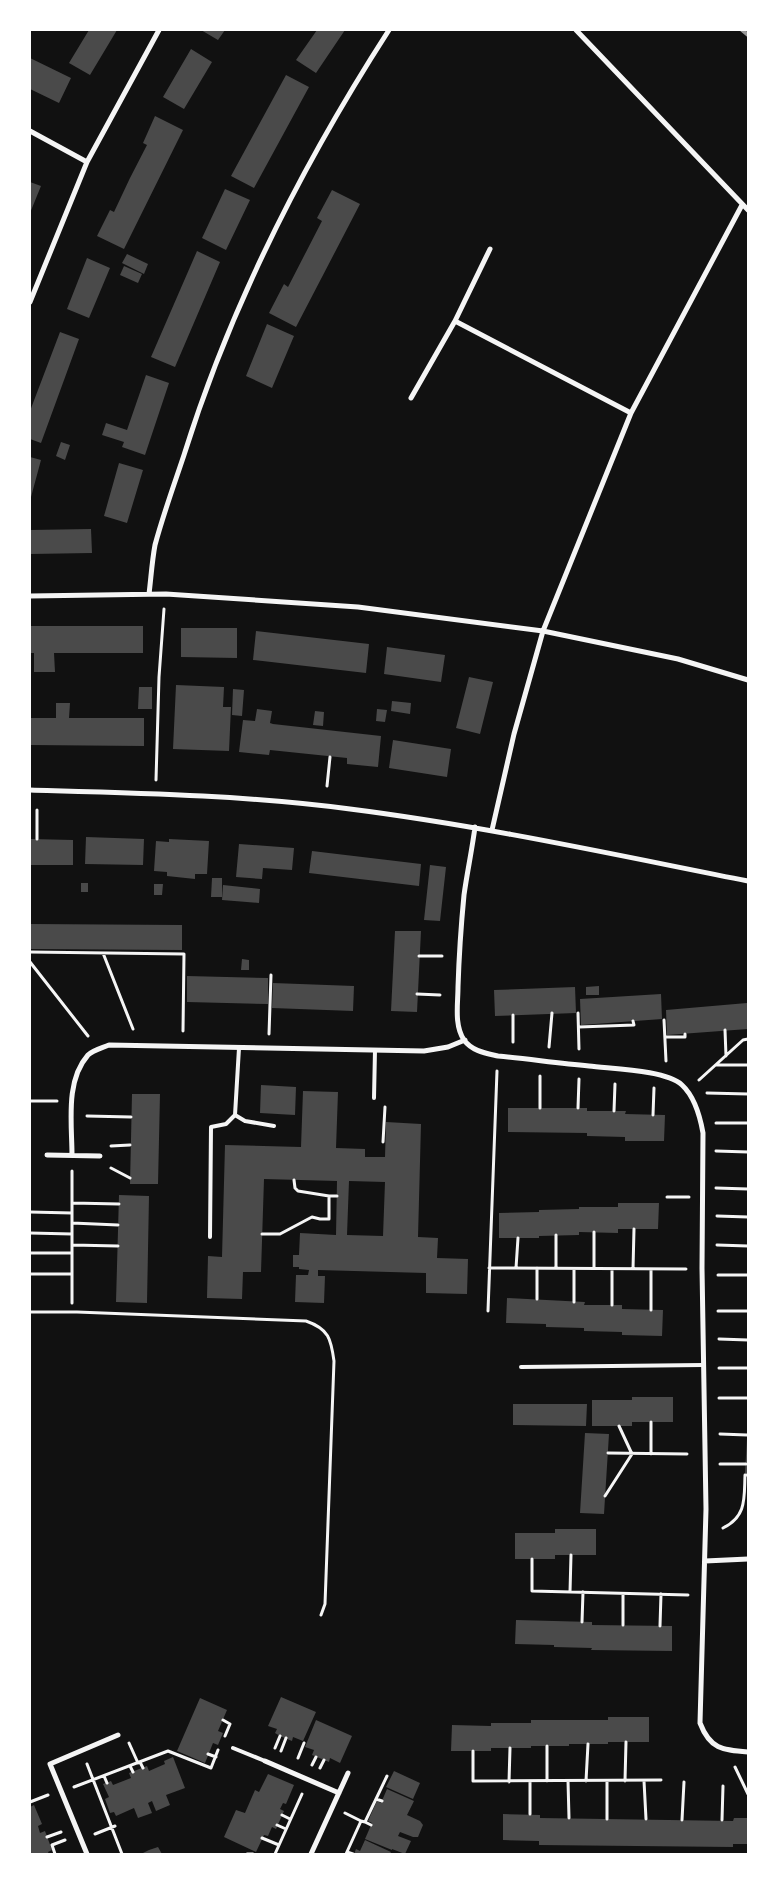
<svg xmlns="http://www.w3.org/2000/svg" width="778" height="1884" font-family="Manrope,sans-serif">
  <rect width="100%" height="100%" fill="#111"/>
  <path fill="#4a4a4a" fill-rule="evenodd" d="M89,30H117L90,75L69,63Z
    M201,30H225L218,40Z
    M317,30H345L316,73L296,60Z
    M191,49L212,62L184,109L163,97Z
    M30,58L71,78L59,103L30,89Z
    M286,75L309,87L254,188L231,176Z
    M155,116L183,130L124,249L97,236L110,210L114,212L130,178L147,145L143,143Z
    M30,182L41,186L30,213Z
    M225,189L250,200L226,250L202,238Z
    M332,190L360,204L296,327L269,313L284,284L288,287L322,221L317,218Z
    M197,251L220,262L175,367L151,357Z
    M127,254L148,264L144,274L122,263Z
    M87,258L110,268L89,318L67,309Z
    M124,266L142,274L138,283L120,275Z
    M267,324L294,336L272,388L246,376Z
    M60,332L79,339L41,443L30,439V411Z
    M146,375L169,383L145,455L122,447L124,442L102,435L106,423L127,430Z
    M61,442L70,445L65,460L56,456Z
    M30,457L41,460L31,497H30Z
    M119,463L143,470L127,523L104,516Z
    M91,529L92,553L30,554V530Z
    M30,626H143V653H54L55,672H34V653H30Z
    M181,628H237V658L181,657Z
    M256,631L369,644L366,673L253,660Z
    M387,647L445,655L441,682L384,674Z
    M469,677L493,682L480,734L456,728Z
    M176,685L224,687L223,707H231L229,751L173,749Z
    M139,687H152V709H138Z
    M233,689L244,690L242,716L232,715Z
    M392,701L411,703L410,714L391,711Z
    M56,703H70L69,718H144V746L30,745V718H56Z
    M257,709L272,711L270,723L273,724L381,736L378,767L347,764V758L270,750L269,755L239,752L243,720L255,721Z
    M377,709L387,710L385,722L376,721Z
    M315,711L324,712L323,726L313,725Z
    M393,740L451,749L447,777L389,768Z
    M86,837L144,839L143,865L85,864Z
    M30,839L73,840V865H30Z
    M169,839L209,841L207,874H195V879L167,876V872L154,871L156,841L169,842Z
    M239,844L294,848L292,870L263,868L262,879L236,877Z
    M312,851L421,864L419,886L309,873Z
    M430,865L446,867L440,921L424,920Z
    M212,878H222V897H211Z
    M81,883H88V892H81Z
    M154,884H163L162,895H154Z
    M223,885L260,889L259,903L222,900Z
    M30,924L182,925V950L30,949Z
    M395,931H421L417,1012L391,1011Z
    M242,959L249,960V970H241Z
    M187,976L268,978V1004L187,1002Z
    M273,983L354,986L353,1011L272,1008Z
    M599,986V995H586V987Z
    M575,987L576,1013L495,1016L494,990Z
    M661,994L662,1019L581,1025L580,999Z
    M747,1003L748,1029L667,1035L666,1010Z
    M261,1085L296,1087L295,1115L260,1113Z
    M303,1091L338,1092L336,1148L365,1149V1157H385L386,1122L421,1124L418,1237L438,1238L437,1258L468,1259L467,1294L426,1293V1273L318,1270V1276H325L324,1303L295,1302L296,1275H308L309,1270L299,1269V1267H293V1255H299L300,1233L336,1235L337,1181L264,1179L261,1272H243L242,1299L207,1298L208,1256L222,1257L225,1145L301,1147ZM349,1181L385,1182L383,1236L347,1235Z
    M132,1094H160L158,1184H130Z
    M508,1108H587V1111H626L625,1114L665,1115L664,1141H625V1137L587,1136V1133L508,1132Z
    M119,1195L149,1196L147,1303L116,1302Z
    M618,1203H659L658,1229H618V1233L579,1232V1235L539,1236V1238H499V1213L539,1212V1210L579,1209V1207H618Z
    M507,1298L585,1302L584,1305H622V1309L663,1310L662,1336L622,1335V1332L584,1331V1328L546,1327V1324L506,1323Z
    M632,1397H673V1422H632V1426H592V1400H632Z
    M513,1404H587L586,1426L513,1425Z
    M585,1433L609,1434L604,1514L580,1513Z
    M747,1438H748V1473H745Z
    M555,1529H596V1555H555V1559H515V1533H555Z
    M516,1620L592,1622V1625L672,1626V1651L591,1650L592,1648L554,1647V1645L515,1644Z
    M281,1697L316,1712L303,1741L293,1737L292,1741L280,1736L275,1733L277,1729L268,1726Z
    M200,1698L227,1710L218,1731L223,1733L218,1745L213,1743L205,1763L177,1751Z
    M608,1717H649V1742H608V1744H569V1746H531V1748H491V1751H451L452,1725L491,1726V1723H531V1720H608Z
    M316,1720L352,1736L340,1763L330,1758L329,1762L312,1755L314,1750L305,1747Z
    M173,1757L185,1788L166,1795L170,1805L156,1811L152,1801L148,1803L152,1813L138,1818L134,1808L116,1816L114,1812L110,1813L105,1799L109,1797L103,1784L111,1781L113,1785L131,1778L129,1773L147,1766L149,1771L165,1764L164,1761Z
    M394,1771L420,1783L413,1799L386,1787Z
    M268,1774L294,1785L286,1804L283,1803L280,1809L284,1811L276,1829L272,1827L268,1836L264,1835L256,1852L224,1837L236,1810L245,1813L255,1790L259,1792Z
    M387,1789L414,1801L407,1815L420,1821L423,1825L418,1837H413L400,1832L398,1836L411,1841L405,1854L392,1849V1850L365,1839L372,1823L368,1821L377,1801L381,1803Z
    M34,1805L42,1824L38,1826L40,1833L45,1831L52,1850L48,1852L49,1854H30V1807Z
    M503,1814L540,1815V1818L733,1821L734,1818H748V1844H733V1847L539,1845V1841L503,1840Z
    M365,1840L391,1852L390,1854H354L356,1849L360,1851Z
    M158,1847L162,1854H141L149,1850Z"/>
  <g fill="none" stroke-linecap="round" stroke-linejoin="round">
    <path stroke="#f5f5f5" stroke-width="3" d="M156,780L159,677L164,609
      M327,786L330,757
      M37,810V839
      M30,952L184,954L183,1031
      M103,953L133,1029
      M419,956H442
      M30,962L88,1036
      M417,994L440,995
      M578,1013L579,1049
      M513,1015V1042
      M664,1020L666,1061
      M579,1027L634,1025L633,1021
      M725,1030L726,1056
      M269,1034L271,975
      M665,1037H685V1034
      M549,1047L552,1013
      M716,1065H748
      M540,1076V1108
      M699,1080L743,1040L748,1039
      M707,1093L748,1094
      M30,1101H57
      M578,1108L579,1079
      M614,1111L615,1084
      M653,1115L654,1088
      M87,1116L131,1117
      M716,1123H748
      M383,1142L385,1107
      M111,1146L130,1145
      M716,1151L748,1152
      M111,1168L130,1178
      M72,1171V1303
      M294,1180L295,1188L298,1191L329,1196
      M716,1188L748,1189
      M667,1197H689
      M72,1203L119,1204
      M30,1212L72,1213
      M717,1216L748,1217
      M72,1223L118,1225
      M30,1233L72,1234
      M262,1234H280L312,1217L320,1219H329V1196H337
      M72,1245L118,1246
      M717,1245L748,1246
      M30,1253H72
      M489,1268L686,1269
      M516,1268L518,1238
      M556,1268V1235
      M594,1268V1232
      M633,1269L634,1229
      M30,1274H72
      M718,1275H748
      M537,1299V1268
      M574,1302V1269
      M612,1305V1269
      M651,1310V1269
      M488,1311L497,1071
      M718,1311H748
      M30,1312H77L306,1321C329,1329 331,1339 334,1361L325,1604L321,1615
      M719,1339L748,1340
      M719,1368H748
      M719,1398H748
      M720,1434L747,1435
      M608,1453L687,1454
      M651,1454V1422
      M720,1464H746
      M605,1496L632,1454L619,1426
      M723,1528C747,1516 744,1498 745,1475H748
      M532,1559V1591L688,1595
      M570,1592L571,1555
      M623,1594V1625
      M582,1622L583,1592
      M660,1626L661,1594
      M223,1720L230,1724L225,1736
      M129,1743L138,1763
      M275,1748L280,1736
      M281,1751L286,1738
      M473,1751V1781L661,1780
      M208,1754L216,1757
      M298,1758L304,1743
      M140,1762L143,1768
      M87,1764L122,1854
      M312,1765L316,1757
      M130,1766L133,1772
      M735,1767L748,1794
      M320,1768L324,1760
      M104,1776L107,1783
      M547,1781V1746
      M568,1781L569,1818
      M586,1781L588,1744
      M625,1781L626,1742
      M644,1781L646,1819
      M509,1782L510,1748
      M74,1787L168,1751L211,1768L218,1750
      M376,1799L382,1801
      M30,1802L48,1795
      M345,1813L361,1821L346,1854
      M530,1814V1781
      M282,1815L290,1819
      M607,1819V1781
      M682,1820L684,1782
      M722,1820L723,1786
      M361,1821L365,1822L387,1776
      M365,1822L371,1825
      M277,1825L286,1829
      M95,1834L115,1826
      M47,1837L61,1832
      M262,1838L279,1845
      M347,1852L353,1854
      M55,1854L52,1845L65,1840
      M247,1854H253
      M275,1854L302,1794"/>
    <path stroke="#f5f5f5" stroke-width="4" d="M374,1098L375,1050
      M235,1115L245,1121L274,1126
      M210,1237L211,1127L226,1124L235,1115L239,1048
      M521,1367L703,1365
      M233,1748L265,1761"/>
    <path stroke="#f5f5f5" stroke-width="5" d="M576,30L748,210
      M30,131L87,162
      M30,302L87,162L159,30
      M455,321L490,249
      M411,398L455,321L631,413
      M149,594C151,578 152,561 155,545C163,515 174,485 184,455C231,304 304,162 389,30
      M30,596L166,594L358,607L543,631L678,659L748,680
      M30,790C137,793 244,795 350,809C484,826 616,855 748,881
      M475,827C472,850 467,873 464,895C461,926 459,956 458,987C458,1004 454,1025 464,1040C472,1051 485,1053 498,1056C528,1059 558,1063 589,1066C612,1069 666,1070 682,1085C695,1097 700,1116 703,1133L702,1268L706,1509L700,1723C710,1749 722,1750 748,1752
      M492,830L514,734L543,631L631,413L742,205
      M47,1155L100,1156
      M72,1155C72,1124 65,1081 88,1055C93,1050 102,1048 109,1045L424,1051L448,1047L465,1040
      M705,1561L748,1559
      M265,1761L339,1793
      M87,1854L50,1764L118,1735
      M311,1854L348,1773"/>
    <path stroke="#9a9a9a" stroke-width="4" d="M742,30L748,35"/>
  </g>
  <rect width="778" height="1884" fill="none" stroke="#ffffff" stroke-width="62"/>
</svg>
